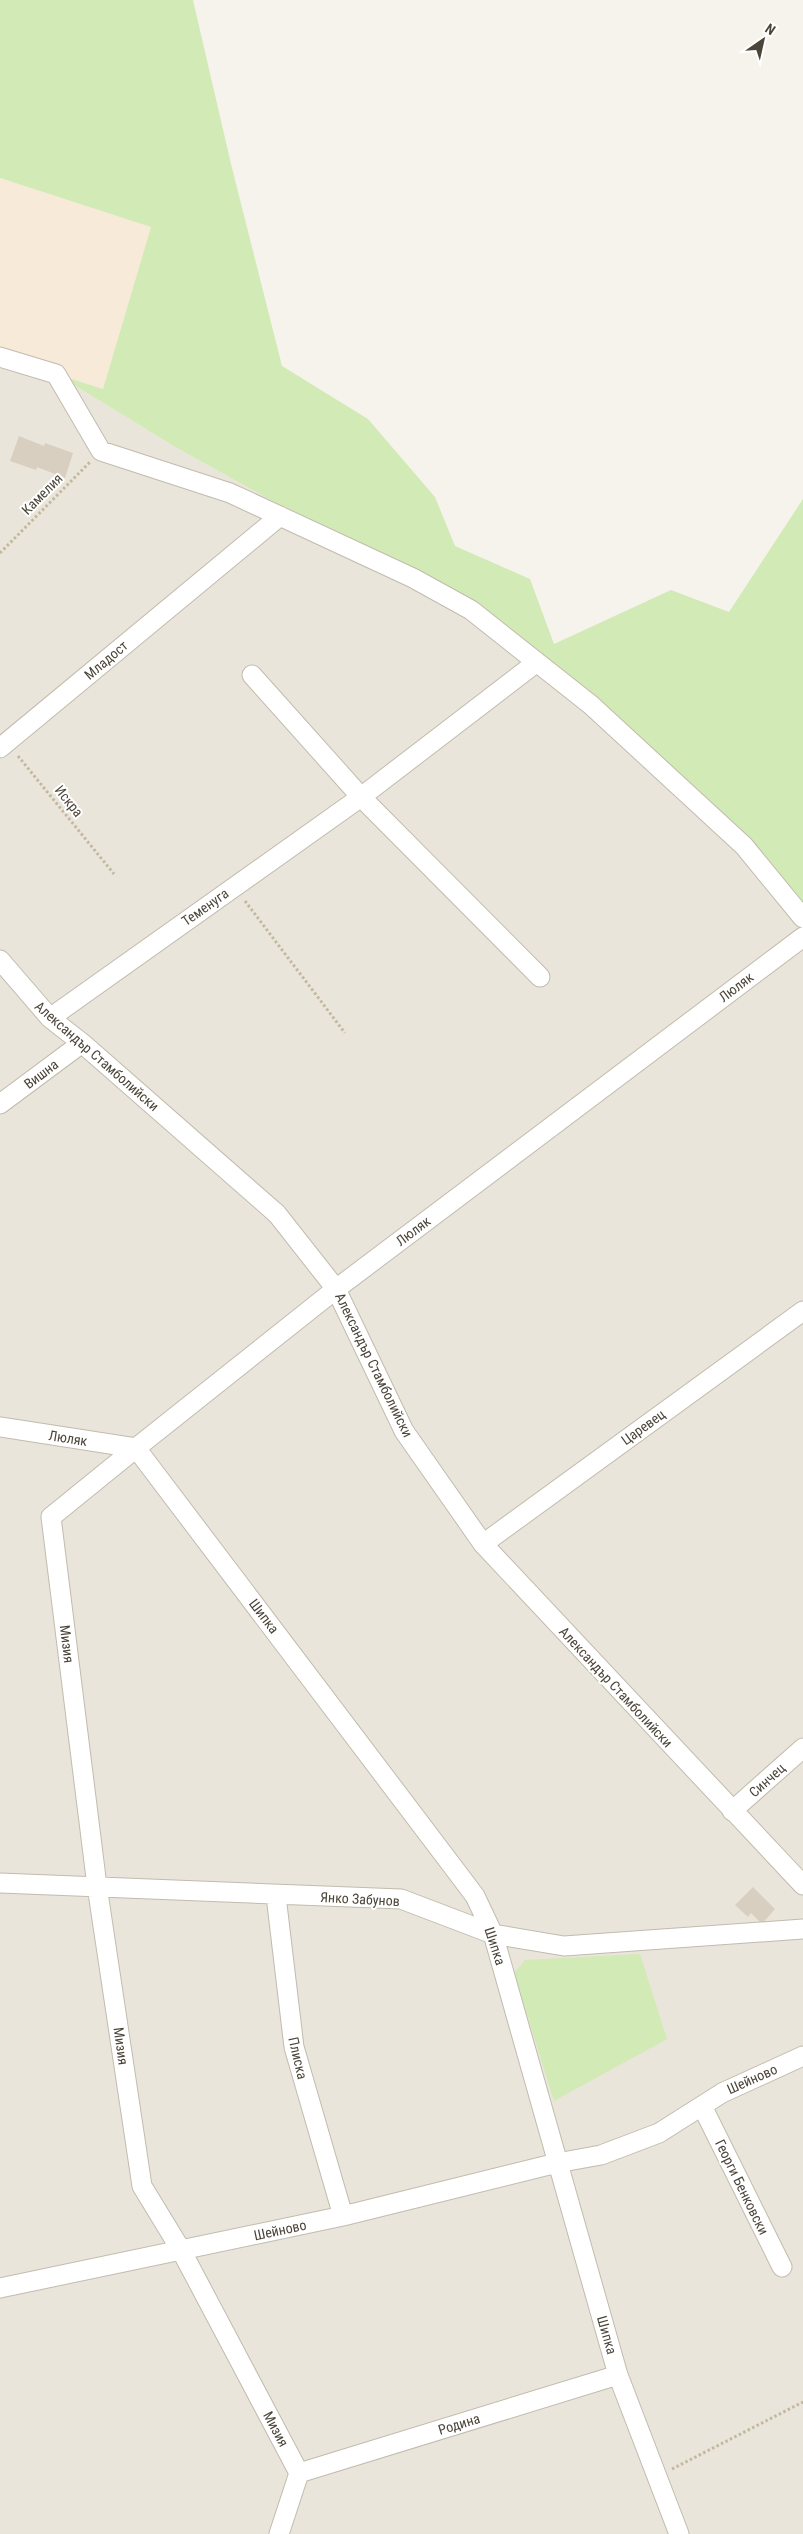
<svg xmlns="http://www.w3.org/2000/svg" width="803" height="2534" font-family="'Roboto Condensed',sans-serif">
  <rect width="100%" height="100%" fill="#f6f3ec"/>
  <path fill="#eae5da" d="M0,357L56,374L177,448L471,610L591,705L803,918V2534H0Z"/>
  <path fill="#f7ead8" d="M0,178L151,227L103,389L0,357Z"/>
  <path fill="#d2eab5" d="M0,0H193L231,164L282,366L368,419L435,497L455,546L530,579L554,644L671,590L729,612L803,499V918L744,846L471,611L177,448L56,374L103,389L151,227L0,178Z
    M640,1954L667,2039L554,2101L514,1973L525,1960Z"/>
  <path fill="#d8cfc1" d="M19,436L44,446L45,443L73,453L65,478L37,467L36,470L10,461Z
    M753,1887L775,1909L762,1924L751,1913L748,1917L735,1905Z"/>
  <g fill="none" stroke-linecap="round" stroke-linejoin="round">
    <g stroke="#c2bbae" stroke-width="21">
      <path id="street" d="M0,357L56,374L101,451L230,493L413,578L471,610L591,705L744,846L803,918
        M252,675L361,797L540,977
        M0,748L280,516
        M0,960L50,1018L82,1043L277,1214L336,1289L404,1431L483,1544L803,1885
        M50,1018L361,797L537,662
        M0,1104L82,1043
        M0,1427L136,1448L336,1289L803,937
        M483,1544L803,1311
        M732,1811L803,1748
        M0,1883L401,1899L493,1934L564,1946L803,1929
        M276,1896L294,2047L343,2216
        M702,2106L782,2267
        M0,2288L343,2216L557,2163L601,2155L659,2133L722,2093L803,2056
        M299,2473L618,2375
        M279,2534L299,2473L181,2250L142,2186L97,1886L51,1517L136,1448L475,1896L493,1934L618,2375L679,2534"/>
    </g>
    <path stroke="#c4b79f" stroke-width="3" stroke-dasharray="2.5 2.5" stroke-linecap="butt" d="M0,553L90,462
      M18,756L114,874
      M245,901L345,1033
      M672,2469L803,2402"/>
    <use href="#street" stroke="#fff" stroke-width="19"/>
  </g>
  <g text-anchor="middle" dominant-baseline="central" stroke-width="4" stroke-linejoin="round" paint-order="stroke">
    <g font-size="14" fill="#4b4439" stroke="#fff">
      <text transform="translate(42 494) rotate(-45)">Камелия</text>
      <text transform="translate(106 660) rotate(-40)">Младост</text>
      <text transform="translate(69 801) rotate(51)">Искра</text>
      <text transform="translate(205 907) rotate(-35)">Теменуга</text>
      <text transform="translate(736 987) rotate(-37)">Люляк</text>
      <text transform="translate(97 1056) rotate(41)">Александър Стамболийски</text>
      <text transform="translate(41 1074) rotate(-37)">Вишна</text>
      <text transform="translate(413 1231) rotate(-37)">Люляк</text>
      <text transform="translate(374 1365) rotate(64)">Александър Стамболийски</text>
      <text transform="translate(643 1427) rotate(-36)">Царевец</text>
      <text transform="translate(68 1438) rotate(9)">Люляк</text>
      <text transform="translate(264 1616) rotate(53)">Шипка</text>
      <text transform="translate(67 1644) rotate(83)">Мизия</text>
      <text transform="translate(616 1687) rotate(47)">Александър Стамболийски</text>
      <text transform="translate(767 1780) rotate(-42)">Синчец</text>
      <text transform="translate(360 1899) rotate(3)">Янко Забунов</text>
      <text transform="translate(495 1946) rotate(72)">Шипка</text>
      <text transform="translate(121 2046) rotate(82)">Мизия</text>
      <text transform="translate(298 2058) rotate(77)">Плиска</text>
      <text transform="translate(752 2079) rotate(-24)">Шейново</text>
      <text transform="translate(742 2187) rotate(64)">Георги Бенковски</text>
      <text transform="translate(280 2230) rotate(-12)">Шейново</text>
      <text transform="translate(607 2335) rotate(74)">Шипка</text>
      <text transform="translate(459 2424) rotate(-17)">Родина</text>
      <text transform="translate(276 2429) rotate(62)">Мизия</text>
    </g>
  </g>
  <g transform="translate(763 40) rotate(34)" stroke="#ffffff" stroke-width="4" paint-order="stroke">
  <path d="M0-4L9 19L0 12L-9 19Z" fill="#4b4439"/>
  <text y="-8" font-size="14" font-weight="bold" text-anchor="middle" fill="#4b4439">N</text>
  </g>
</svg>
